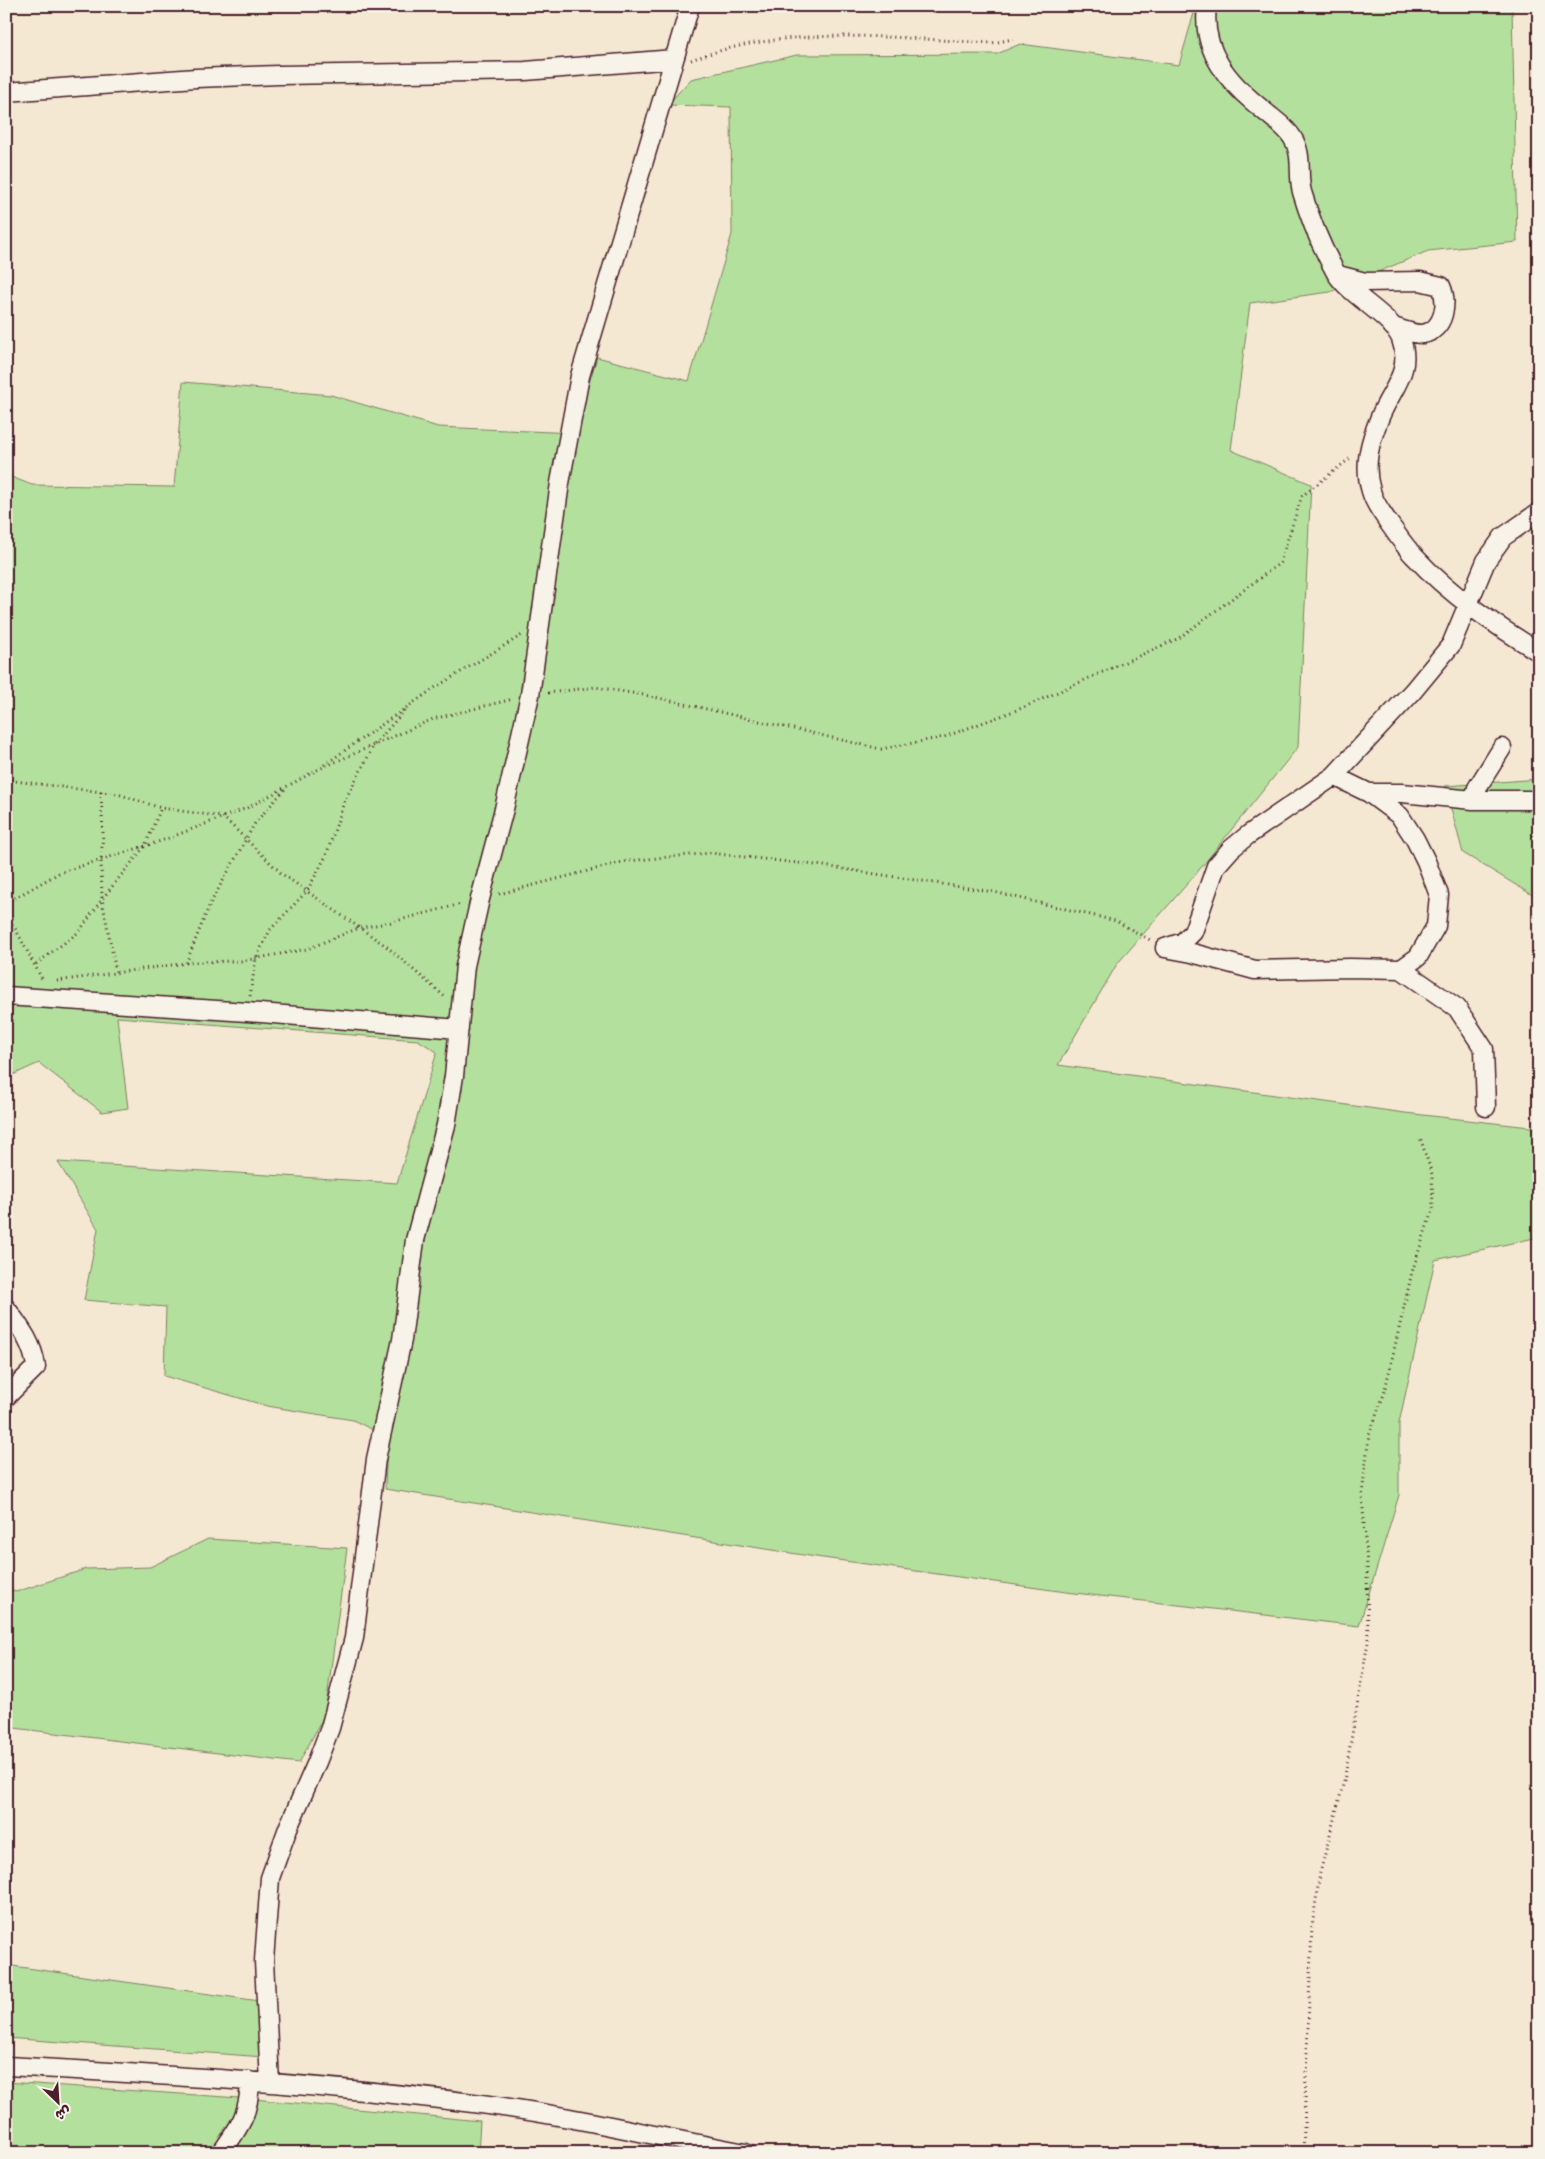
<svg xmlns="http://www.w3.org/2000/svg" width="1545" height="2159" font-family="Mali,'Playpen Sans Arabic',sans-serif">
  <rect width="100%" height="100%" fill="#f4e8d2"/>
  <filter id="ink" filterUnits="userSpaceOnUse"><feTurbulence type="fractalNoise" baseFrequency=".02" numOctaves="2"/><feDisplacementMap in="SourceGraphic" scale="10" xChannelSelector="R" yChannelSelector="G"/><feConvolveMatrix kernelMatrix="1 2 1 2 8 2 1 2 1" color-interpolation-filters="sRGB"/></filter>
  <g filter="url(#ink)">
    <path fill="#b4e09d" stroke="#7f8064" d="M1196,6H1512L1517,242L1428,251L1330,292L1250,303L1231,450L1311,484L1298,747L1195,875L1117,964L1058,1065L1405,1113L1539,1128V1237L1435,1260L1399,1423V1495L1359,1626L1066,1592L816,1557L385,1489L387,1437L353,1420L267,1406L164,1376L166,1307L84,1300L98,1229L58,1162L397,1183L437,1052L418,1040L117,1017L128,1108L102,1112L39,1063L6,1078V475L32,485L174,487L183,382L331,395L438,427L574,433L597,357L689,381L732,234L731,107L667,105L691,79L797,55L997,54L1020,44L1179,65Z
      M1539,779V899L1463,853L1445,786Z
      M208,1539L347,1548L325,1714L299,1763L6,1727V1588L16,1592L86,1569L150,1567Z
      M6,1965L259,2001L264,2057L6,2038Z
      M6,2082L254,2099L480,2121L478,2153H6Z"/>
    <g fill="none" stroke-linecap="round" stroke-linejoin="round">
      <g stroke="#4a1f2b" stroke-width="21">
        <path id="minor" d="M1207,6C1201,52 1229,83 1263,110C1272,118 1286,127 1292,137C1304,155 1297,173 1302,192C1310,219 1322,248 1336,273C1350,296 1392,316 1401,339C1413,372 1391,389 1380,417C1370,441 1363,465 1371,491C1374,503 1381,511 1388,522C1397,534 1404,546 1415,557C1450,595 1495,625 1539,652
          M6,92L196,78L279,75L525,71L674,59
          M1338,275L1365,282L1420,281L1441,286C1448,302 1445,330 1423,334C1415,335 1401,329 1393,327
          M1369,793H1402L1473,800L1477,788L1502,748
          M1473,800H1539
          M1165,948L1183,942L1193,932L1216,866L1231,849L1248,835L1334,776L1413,691L1451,645L1486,561L1503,537L1539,512
          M1165,948L1192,953L1255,970L1350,968L1401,969L1418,957L1436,926L1439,895L1426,861L1415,839L1400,816L1369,793L1334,776
          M1401,969L1457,1008L1484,1049L1486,1107
          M6,996L247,1012L459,1029
          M6,1308C20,1327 33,1343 36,1367L6,1397
          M6,2066C165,2075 324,2084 481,2104C570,2115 657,2137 746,2153
          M270,2083L264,1961L270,1878L288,1828L317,1762L330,1728L354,1638L376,1459L402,1340L415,1240L446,1125L454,1076L465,966L480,899L504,809L530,695L560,483L580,376L690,6
          M221,2153C240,2126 249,2115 250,2081"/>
      </g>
      <path stroke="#4a1f2b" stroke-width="3" stroke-dasharray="1 4" stroke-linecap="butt" d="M691,60C788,24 891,38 992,43L1013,39
        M548,693L595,687L650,696L881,749L944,737L1022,708L1179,638L1280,563L1302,496L1352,457
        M324,765L436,687L522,635
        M317,770L433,719L513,699
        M6,780L118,794L161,808L223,817L282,874L386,946L445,997
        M101,792L103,833L101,860L102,899L116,972
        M499,894L627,861L710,853L824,866L994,892L1116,921L1152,941
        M6,903L59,873L161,841L247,808L317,770
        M6,911L43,981
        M186,963L210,904L255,823L286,788
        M36,964L79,932L102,899L145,846L161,808
        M57,981L193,962L242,961L307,949L359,928L392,922L461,904
        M250,996L256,958L270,930L307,891L326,856L344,802L374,745L405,710
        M1303,2153L1312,1927L1320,1873L1344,1781L1368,1642L1367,1565L1362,1495L1369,1435L1384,1394L1412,1272L1433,1208L1432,1174L1420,1137"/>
      <use href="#minor" stroke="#f7f3e8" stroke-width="18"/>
    </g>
  </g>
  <rect width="1545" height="2159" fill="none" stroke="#f7f3e8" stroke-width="25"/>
  <rect x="12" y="12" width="1520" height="2134" fill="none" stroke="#4a1f2b" stroke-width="2" filter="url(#ink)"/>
  <g transform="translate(58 2102) rotate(155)" stroke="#f7f3e8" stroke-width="4" paint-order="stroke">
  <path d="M0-4L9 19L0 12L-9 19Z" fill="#4a1f2b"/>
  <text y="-8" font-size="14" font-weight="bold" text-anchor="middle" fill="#4a1f2b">ش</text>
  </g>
</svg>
